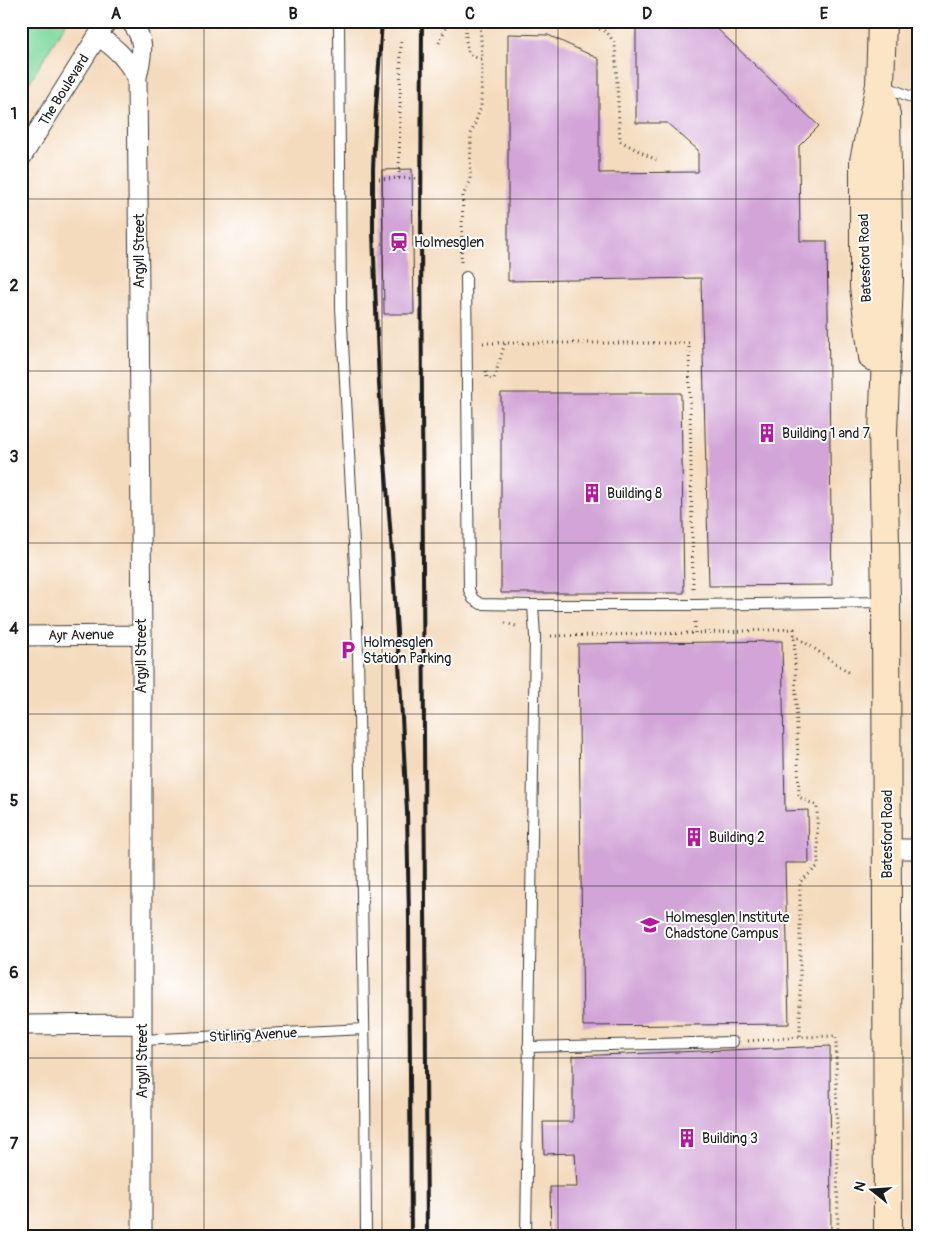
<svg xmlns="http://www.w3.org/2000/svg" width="940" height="1257" font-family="Pangolin,sans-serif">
  <rect width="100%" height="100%" fill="#fff"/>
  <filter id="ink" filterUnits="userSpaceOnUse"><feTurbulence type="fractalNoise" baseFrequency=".02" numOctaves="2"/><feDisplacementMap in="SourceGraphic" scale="10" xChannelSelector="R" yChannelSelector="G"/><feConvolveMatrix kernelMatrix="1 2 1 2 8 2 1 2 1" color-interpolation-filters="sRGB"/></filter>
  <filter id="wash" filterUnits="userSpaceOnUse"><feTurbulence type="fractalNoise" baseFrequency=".0096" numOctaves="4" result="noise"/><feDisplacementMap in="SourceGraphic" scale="20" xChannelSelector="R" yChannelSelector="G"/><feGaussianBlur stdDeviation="1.12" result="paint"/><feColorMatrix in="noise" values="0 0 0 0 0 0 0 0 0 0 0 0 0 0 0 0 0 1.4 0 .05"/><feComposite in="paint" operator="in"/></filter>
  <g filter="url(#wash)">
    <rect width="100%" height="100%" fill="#f4dbbe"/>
    <path fill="#81daa0" stroke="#4e7b5e" d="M21,21H67L21,96Z"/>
    <g id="blocks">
      <path fill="#d2a4d7" d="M674,21H709L819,126L799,146L800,241H827L832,585L709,586L701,278L508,281V34L548,35L599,59V173L698,172V150L667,123H636V26L671,25Z
        M412,169L414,314H384L382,170Z
        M501,393H681L684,593H501Z
        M782,641L785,811L808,810L809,863H785L789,1024L583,1026L578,644Z
        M830,1046L831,1236H551L550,1187H577L575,1153L544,1154L543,1122H573V1056Z"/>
    </g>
  </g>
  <g filter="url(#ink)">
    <use href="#blocks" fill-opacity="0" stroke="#3c3934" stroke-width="1"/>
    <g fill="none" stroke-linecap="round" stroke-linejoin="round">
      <g stroke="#3c3934" stroke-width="12">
        <path id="service" d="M339,21L341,308L354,544L358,652L365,1078L366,1236
          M884,86L916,99H919
          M466,277L469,590L473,599L481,604L533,605
          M142,1040L364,1029
          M528,1047L733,1042
          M526,1236L535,636L533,605H694L886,602"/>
      </g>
      <g stroke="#3c3934" stroke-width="21">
        <path id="minor" d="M130,21C147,40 142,54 137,77L142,635V1236
          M98,36C118,50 124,56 137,77
          M21,158L107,21
          M21,636L142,635
          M887,849H919
          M21,1025L141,1024"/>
      </g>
      <g stroke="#3c3934" stroke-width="30">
        <path id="secondary" d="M880,85L886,115L889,280L883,432L886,602L888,1236
          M873,357L864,287V161L880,85L882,21"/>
      </g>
      <path stroke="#3c3934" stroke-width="3" stroke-dasharray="1 4" stroke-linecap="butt" d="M465,21C467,30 464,48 470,54C473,57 478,58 482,59
        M581,21L607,32L615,44L620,141L656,160
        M439,43L449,21
        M399,178L401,41
        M379,179L415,178
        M461,262L463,195L470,182L471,134L481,107L482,59L480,21
        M483,343H689L693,588
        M486,371L487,378L494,379L505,343
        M695,622V633L794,629L799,797L817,806L818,866L800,882V1037L836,1036L838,1236
        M505,623L519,627
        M794,635L850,673
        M551,636L695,633
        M748,1041L800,1037"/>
      <use href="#service" stroke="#fff" stroke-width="10"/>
      <use href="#minor" stroke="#fff" stroke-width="19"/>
      <use href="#secondary" stroke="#fce5c4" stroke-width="28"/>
      <path stroke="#1c1c1c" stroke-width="4" d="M382,21L376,108L373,168V233L379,384L392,552L400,680L407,811L409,918L411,1236
        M422,21L421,235L427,1236"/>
    </g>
  </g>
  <path fill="none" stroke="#1c1c1c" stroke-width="1" stroke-opacity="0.55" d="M204,21V1236M382,21V1236M558,21V1236M736,21V1236M21,199H919M21,371H919M21,543H919M21,714H919M21,886H919M21,1058H919"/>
  <defs>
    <g id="station-bare" transform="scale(1.5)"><path d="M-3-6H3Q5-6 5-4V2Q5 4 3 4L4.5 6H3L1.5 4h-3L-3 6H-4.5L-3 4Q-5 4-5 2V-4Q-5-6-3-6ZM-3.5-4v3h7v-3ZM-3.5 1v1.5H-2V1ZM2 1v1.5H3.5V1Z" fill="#b5179e" stroke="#fff" stroke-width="2.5" paint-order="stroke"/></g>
    <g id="building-bare" transform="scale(1.5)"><path d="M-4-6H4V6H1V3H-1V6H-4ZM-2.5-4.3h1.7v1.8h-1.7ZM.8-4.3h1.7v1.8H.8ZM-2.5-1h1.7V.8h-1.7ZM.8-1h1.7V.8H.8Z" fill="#b5179e" stroke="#fff" stroke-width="2.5" paint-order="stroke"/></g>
    <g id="parking-bare" transform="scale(1.5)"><path d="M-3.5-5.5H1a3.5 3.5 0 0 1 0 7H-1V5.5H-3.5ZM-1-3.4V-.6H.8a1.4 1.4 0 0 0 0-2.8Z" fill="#b5179e" stroke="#fff" stroke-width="2.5" paint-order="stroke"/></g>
    <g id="university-bare" transform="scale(1.5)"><path d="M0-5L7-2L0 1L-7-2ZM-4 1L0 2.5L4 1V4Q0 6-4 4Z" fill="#b5179e" stroke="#fff" stroke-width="2.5" paint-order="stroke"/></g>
  </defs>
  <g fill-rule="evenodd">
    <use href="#station-bare" x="399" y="242"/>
    <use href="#building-bare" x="767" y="433"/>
    <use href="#building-bare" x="592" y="493"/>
    <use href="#parking-bare" x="348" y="650"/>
    <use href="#building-bare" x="694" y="837"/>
    <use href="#university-bare" x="650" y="925"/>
    <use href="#building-bare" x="687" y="1138"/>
  </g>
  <g text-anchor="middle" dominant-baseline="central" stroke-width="4" stroke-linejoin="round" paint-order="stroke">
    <g font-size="14" fill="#1c1c1c" stroke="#fff">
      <text transform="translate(64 90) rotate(-58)">The Boulevard</text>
      <text transform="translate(139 251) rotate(-90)">Argyll Street</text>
      <text transform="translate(865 258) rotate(-92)">Batesford Road</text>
      <text transform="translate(81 635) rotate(-1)">Ayr Avenue</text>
      <text transform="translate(141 656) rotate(-90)">Argyll Street</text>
      <text transform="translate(887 834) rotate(-90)">Batesford Road</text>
      <text transform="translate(253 1035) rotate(-3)">Stirling Avenue</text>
      <text transform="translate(142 1061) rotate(-90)">Argyll Street</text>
    </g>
    <g font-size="14" fill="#1c1c1c" stroke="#fff" text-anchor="start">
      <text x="414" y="242">Holmesglen</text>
      <text x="782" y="433">Building 1 and 7</text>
      <text x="607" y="493">Building 8</text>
      <text x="363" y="642">Holmesglen<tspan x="363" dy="16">Station Parking</tspan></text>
      <text x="709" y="837">Building 2</text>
      <text x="665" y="917">Holmesglen Institute<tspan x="665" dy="16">Chadstone Campus</tspan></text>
      <text x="702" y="1138">Building 3</text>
    </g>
  </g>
  <rect width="940" height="1257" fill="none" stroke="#fff" stroke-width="55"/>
  <g transform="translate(872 1190) rotate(287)" stroke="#ffffff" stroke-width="4" paint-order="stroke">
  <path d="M0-4L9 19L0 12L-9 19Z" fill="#1c1c1c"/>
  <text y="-8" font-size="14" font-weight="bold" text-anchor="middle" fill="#1c1c1c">N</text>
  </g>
  <rect x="28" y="28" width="884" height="1202" fill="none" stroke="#1c1c1c" stroke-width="2"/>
  <g font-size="16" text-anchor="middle" font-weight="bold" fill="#1c1c1c">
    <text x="116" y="19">A</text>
    <text x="293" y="19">B</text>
    <text x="470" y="19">C</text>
    <text x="647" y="19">D</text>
    <text x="824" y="19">E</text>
    <text x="14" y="119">1</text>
    <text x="14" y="291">2</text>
    <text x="14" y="462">3</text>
    <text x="14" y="634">4</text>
    <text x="14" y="806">5</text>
    <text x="14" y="978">6</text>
    <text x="14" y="1149">7</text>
  </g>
</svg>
